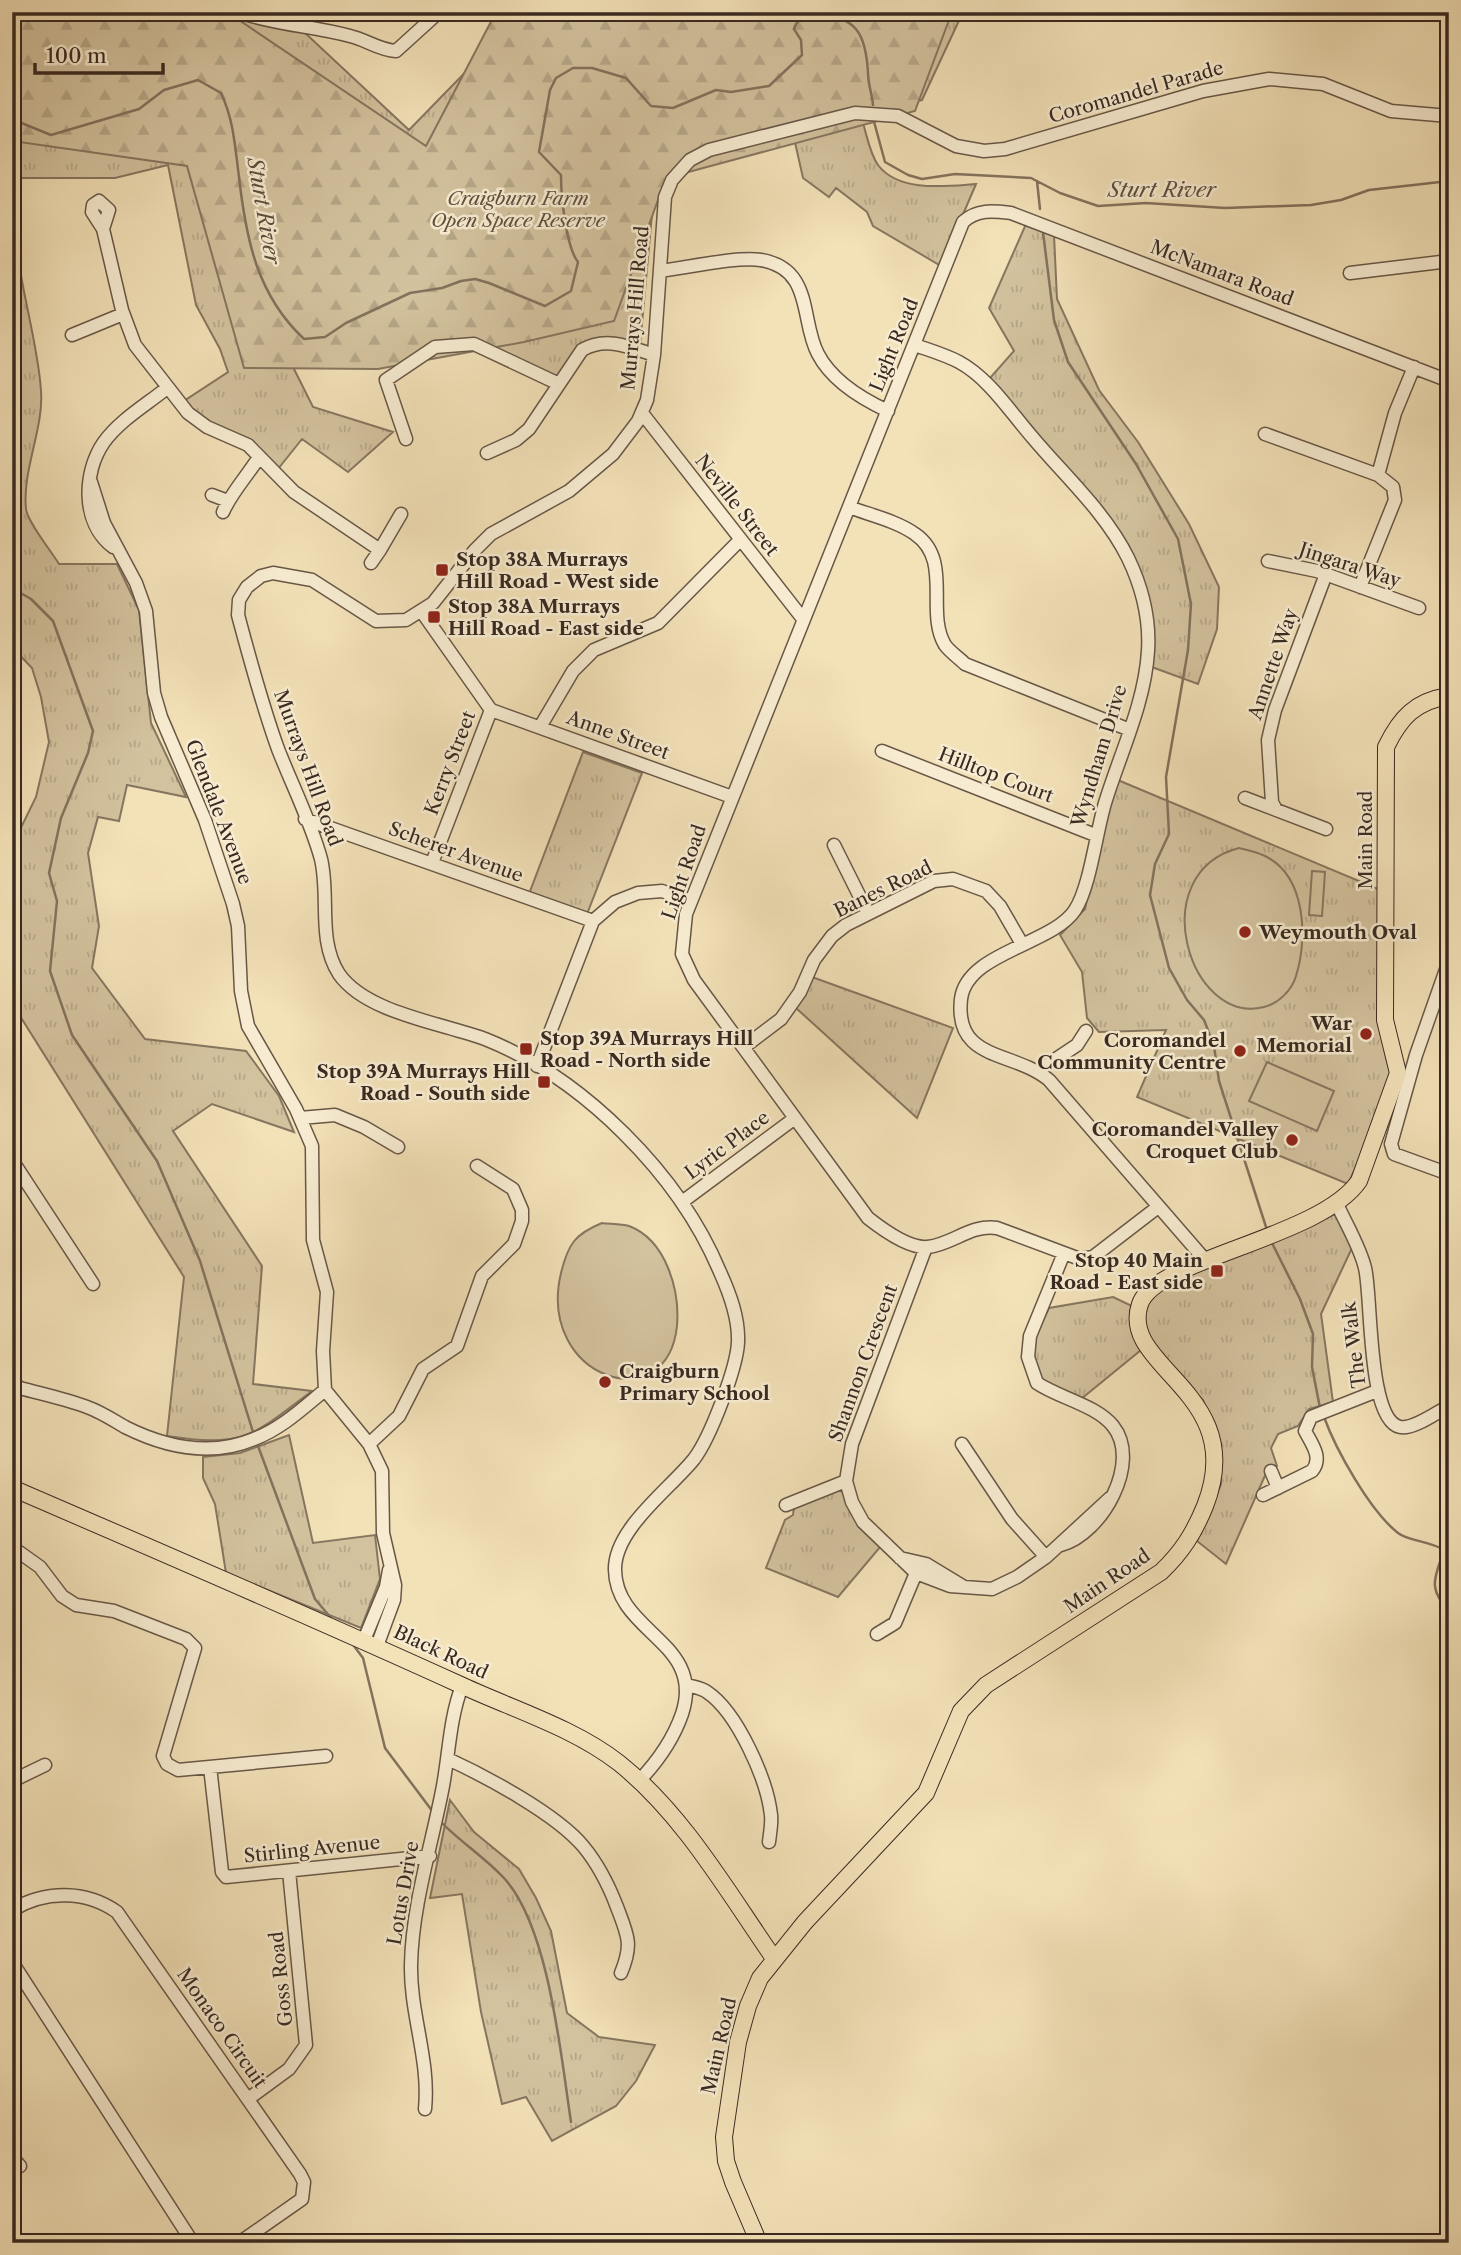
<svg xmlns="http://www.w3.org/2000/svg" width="1461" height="2255" font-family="'Libre Caslon Text',serif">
  <defs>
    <pattern id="grass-tufts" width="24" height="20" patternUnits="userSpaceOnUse" patternTransform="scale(1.75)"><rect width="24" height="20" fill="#d3c29e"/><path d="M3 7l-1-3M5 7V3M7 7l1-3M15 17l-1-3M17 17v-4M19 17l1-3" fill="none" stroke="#b6a788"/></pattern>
    <pattern id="forest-firs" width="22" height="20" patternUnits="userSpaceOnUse" patternTransform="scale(1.75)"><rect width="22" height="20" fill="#d3c29e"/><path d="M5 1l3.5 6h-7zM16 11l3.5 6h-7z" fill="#b6a788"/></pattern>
  </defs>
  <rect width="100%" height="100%" fill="#f3e1b8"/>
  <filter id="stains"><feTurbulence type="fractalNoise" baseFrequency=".00286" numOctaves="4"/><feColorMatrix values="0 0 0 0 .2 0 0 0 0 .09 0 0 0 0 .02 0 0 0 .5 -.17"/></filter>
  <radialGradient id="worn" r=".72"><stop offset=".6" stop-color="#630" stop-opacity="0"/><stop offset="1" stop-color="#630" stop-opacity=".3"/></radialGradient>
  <path fill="url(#grass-tufts)" stroke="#867660" stroke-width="2" d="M12,12H262L303,31L409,130L524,12H963L922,100L682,146L654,192L640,345C589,330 585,336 557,377L478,340L292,365L313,407L393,432L348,472L302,439L278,469L200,417L184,401L228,372L220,349L196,305L168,165L115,178H19C3,244 37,324 41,391C44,428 22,470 26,509C27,521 51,551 59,564H117L139,610L151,723L186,797L127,785L119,821L98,817L88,853L99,926L92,968L145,1039L246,1051L279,1096L294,1132L212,1104L173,1131L262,1266L253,1384L312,1391C252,1436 245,1448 167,1436L184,1277L20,1016L12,985V846L36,797L49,742L41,697L32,668L12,647Z
    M863,123C867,136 870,154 878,165C899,193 947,186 976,184L941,266L873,226L867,212L836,188L829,197L803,178L794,138Z
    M1026,224L1054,235L1057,299L1099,390L1138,442L1189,524L1219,587L1217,629L1198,684L1149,666L1150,603L1099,506L990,378L1014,351L989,308Z
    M583,752L642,773L587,914L529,894Z
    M1113,778L1378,889L1392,1070L1368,1140L1348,1184L1137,1097L1166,1030L1099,1032L1087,1018L1082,972L1060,935L1085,909Z
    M812,977L953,1028L917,1118L796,1008Z
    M1335,1214L1352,1248L1321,1314L1333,1402L1309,1409L1298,1426L1278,1434L1271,1448L1277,1466L1267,1471L1226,1564L1197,1541L1221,1484L1219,1441L1203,1400L1158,1354L1144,1334L1146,1306L1166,1283Z
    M1113,1297L1132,1306C1128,1324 1132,1335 1141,1350L1081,1399L1042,1380C1027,1345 1034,1340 1049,1308Z
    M289,1435L313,1543L375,1535L380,1579L361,1628L226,1573L215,1504L203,1478V1457L240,1453Z
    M842,1487L881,1546L838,1597L766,1568L785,1520L793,1515L794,1507Z
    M450,1800L474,1832L519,1869L536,1898L551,1931L567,2013L599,2037L655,2045L636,2081L616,2106L552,2141L526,2097L502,2104L481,2012L462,1894L430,1898Z"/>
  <path fill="url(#forest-firs)" stroke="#867660" stroke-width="2" d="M12,12H227L426,146L496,12H952L915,111L666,178L614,321L524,342L378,369L244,368L187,166L12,141Z"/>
  <path fill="#d3c29e" stroke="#867660" stroke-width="2" d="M1239,848C1247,850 1257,852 1265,856C1306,876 1308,938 1296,976C1292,990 1278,1004 1264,1007C1189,1026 1143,873 1239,848Z
    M1312,871L1325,872L1322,916L1309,915Z
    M1267,1062L1334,1091L1317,1131L1249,1101Z
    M602,1223C610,1224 621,1224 629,1226C666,1240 680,1290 677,1326C667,1421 536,1378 561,1273C568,1244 575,1234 602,1223Z"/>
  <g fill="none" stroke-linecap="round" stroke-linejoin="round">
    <path stroke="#83725d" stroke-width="2.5" d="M12,108L19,122L51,135L139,109L164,90L198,80L221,93C234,121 235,147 239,177C246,239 257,295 304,339L325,337L346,323L410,293L442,288L461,281L475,279L489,283L545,306L571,291L578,262C566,247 561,196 561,175L539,152L550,90L556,78L573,68H592L626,78L651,106L673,108L716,90L731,92L769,86L802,55L801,40L794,29C797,19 804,16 815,15C857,15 866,35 868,73C868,84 872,94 873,105
      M873,118L885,162L908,175L922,179L955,174L1031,178L1060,193L1098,206L1146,203L1225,208L1311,205L1341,200L1369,190L1449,181
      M1037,181L1040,209
      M1043,232L1054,320L1068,362L1136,464L1178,539L1191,604L1188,650L1166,777L1169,834L1155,864L1150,895L1169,968L1187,1000L1204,1020L1214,1046L1219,1081L1267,1230
      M12,588L31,599L53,621L93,731L88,753L61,818L49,873L57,901L50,971L72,1035L157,1161L200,1261L253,1432
      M1272,1243L1300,1299L1313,1334L1312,1367L1320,1408
      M1324,1417C1336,1450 1370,1511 1398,1533C1408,1541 1430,1541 1444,1550C1436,1576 1426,1587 1449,1611
      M258,1446L315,1599L331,1618
      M351,1642L363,1658L385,1748L433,1812
      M439,1820C459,1841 483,1856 503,1877C549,1925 561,2057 571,2122"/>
    <g stroke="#685747" stroke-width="15">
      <path id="minor" d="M238,12C277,25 312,26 350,36C367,40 379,50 396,51L439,12
        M103,229L109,210L99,201L93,205L92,212L103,229L122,310L135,345L188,413L207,427L248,445L294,492L380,550L401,514
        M660,271C686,268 737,256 761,260C814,269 800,321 818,354C832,381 862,399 888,411
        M1350,273L1449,261
        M72,335L123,314
        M915,345C929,350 946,355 959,362C989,378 1011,413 1033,438C1065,476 1106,513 1128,558C1142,587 1150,619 1148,651C1145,703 1120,754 1105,803C1096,833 1090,887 1075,910C1052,945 967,952 961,999C954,1062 1013,1050 1049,1080L1206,1261
        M642,413L803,619
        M1265,434L1378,475L1395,413L1414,367
        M406,439L386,380L435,347L474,344L559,384
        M487,453L516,440L529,429L582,350C606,336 630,347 654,355
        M91,482L104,523L136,583L146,611L154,693L161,717L205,820L233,904L238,926L241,991L248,1026L296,1109L312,1146L313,1240L327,1292L323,1351L325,1390L369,1444L382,1471L383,1533L395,1585L394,1600L377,1646
        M212,495L228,501
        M849,507C870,515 897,521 915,534C953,560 925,612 945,645C950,652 959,658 965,664L1130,730
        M223,512C231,493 248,475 259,457
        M113,547C81,523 83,472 104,442C120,420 146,405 167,388
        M1268,561L1317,571L1419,608
        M371,563L380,550
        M1360,587L1395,500L1393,487L1378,475
        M422,612L491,710L432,863
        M491,710L732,797
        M540,727L573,671L594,650L658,623L740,540
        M882,751L1095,835
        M1245,798L1326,829
        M1276,810L1272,802L1268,740L1275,710L1326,574
        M305,819L593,921
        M834,845L868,913
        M1449,961L1416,1055L1391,1144L1394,1154L1449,1174
        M744,1047L781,1019L800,992L814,960L832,936L846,925L934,881L953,879L986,891L1000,906L1022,944
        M537,1066L593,921L615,902L638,893L662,891L691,901
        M1038,1071L1077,1045L1086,1031
        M300,1118L335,1115L364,1127L398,1147
        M12,1160L93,1284
        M682,1202L795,1118
        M1337,1204C1346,1224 1360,1247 1365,1268C1372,1295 1367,1420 1400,1427C1413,1430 1437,1412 1449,1406
        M1158,1207L1093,1257L1080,1259L997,1228C971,1224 953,1244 928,1247C909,1249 882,1229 868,1218L694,980L682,954L686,914L963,222C977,209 993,211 1011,213L1449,381
        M926,1247L852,1444L846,1481L852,1502L863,1522L916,1573L950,1586L992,1589L1017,1577L1046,1557L1110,1498
        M12,1382L20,1388C42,1394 66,1399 87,1407C101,1412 113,1420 125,1427C165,1447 211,1457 254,1439C281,1429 303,1408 325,1390
        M369,1444L399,1416L423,1369L457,1346L482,1276L514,1244L522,1221V1210L513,1189L477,1166
        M962,1444L1012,1519L1046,1557
        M1271,1471L1278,1488
        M1263,1495L1312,1471C1323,1458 1312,1444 1305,1431L1311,1417L1377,1391
        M786,1505L846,1481
        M1061,1545C1102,1534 1142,1462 1113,1426C1096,1405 1059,1398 1037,1383L1028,1357L1030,1336L1064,1253
        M19,1552L40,1567L62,1596L76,1605L114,1611L186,1639L195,1648L163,1756L167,1764L178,1770L326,1756
        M900,1558L926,1564L964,1587
        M877,1634L895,1623L916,1573
        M364,1640L386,1587L389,1570
        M687,1685C693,1687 702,1688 707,1692C737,1712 767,1779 771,1815C772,1823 770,1833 769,1842
        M448,1759C487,1777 556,1814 583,1846C598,1864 609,1886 617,1907C628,1936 633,1944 621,1973
        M210,1767L222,1872L226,1877L430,1856
        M12,1781L45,1765
        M639,1781C658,1761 673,1740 682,1714C706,1642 616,1633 615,1570C614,1529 670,1489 694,1459C710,1438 737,1368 738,1342C739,1318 730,1294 720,1272C679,1174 583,1078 485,1039C442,1023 366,1013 339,974C317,940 330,896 321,859C311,822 292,785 278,749C262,705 250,660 238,615L239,600L247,587L261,576L273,573L312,580L376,621L406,620L433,603L475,550L491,534L569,491L613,454L638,421L647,400L654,355L665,197L672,180L690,160L709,150L855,113L898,116L956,146L984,151L1005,149L1203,91L1269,79L1323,84L1391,111L1449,116
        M12,1910C45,1890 86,1890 117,1912L300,2174L304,2182L302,2199L239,2243
        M12,1962L193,2243
        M248,2099L289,2069L306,2045L289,1871
        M425,2109C430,2060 410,2014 411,1965C412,1906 432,1844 443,1786C449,1753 450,1717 462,1686
        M12,2157L20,2166"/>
    </g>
    <g stroke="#392921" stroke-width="18">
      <path id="major" d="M12,1488C163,1553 314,1618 463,1686C515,1710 574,1728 619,1763C683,1814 727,1891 773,1957
        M759,2243L733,2182L726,2161L724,2137L738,2042L748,2006L760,1978L805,1922L926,1793L961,1711L986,1685L1161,1572C1182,1552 1194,1533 1205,1506C1250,1392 1118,1368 1140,1304C1155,1259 1320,1238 1359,1181L1398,1073L1385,1020L1386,747C1400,718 1415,701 1449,696"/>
    </g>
    <use href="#minor" stroke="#f7ecd1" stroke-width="12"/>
    <use href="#major" stroke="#f3e1b8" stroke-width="16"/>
  </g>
  <g fill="#8f2418" stroke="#f7ecd1" stroke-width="2.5">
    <rect x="435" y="563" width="14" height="14" rx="3.5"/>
    <rect x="427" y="610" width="14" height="14" rx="3.5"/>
    <circle cx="1245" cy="932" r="7"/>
    <circle cx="1366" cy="1034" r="7"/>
    <rect x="519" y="1042" width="14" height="14" rx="3.5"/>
    <circle cx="1240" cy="1051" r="7"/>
    <rect x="537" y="1075" width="14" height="14" rx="3.5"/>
    <circle cx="1292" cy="1140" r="7"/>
    <rect x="1210" y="1264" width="14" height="14" rx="3.5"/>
    <circle cx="605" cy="1382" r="7"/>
  </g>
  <g text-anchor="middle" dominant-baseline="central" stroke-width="5" stroke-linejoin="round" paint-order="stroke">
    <g font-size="19" fill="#392921" stroke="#f7ecd1">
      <text transform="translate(1136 92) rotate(-16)">Coromandel Parade</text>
      <text transform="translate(1222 273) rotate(21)">McNamara Road</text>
      <text transform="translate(635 308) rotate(-85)">Murrays Hill Road</text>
      <text transform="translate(894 345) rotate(-68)">Light Road</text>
      <text transform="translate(737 505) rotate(52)">Neville Street</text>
      <text transform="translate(1350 565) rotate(18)">Jingara Way</text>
      <text transform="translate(1273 664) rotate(-71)">Annette Way</text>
      <text transform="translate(618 735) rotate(20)">Anne Street</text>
      <text transform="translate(1099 756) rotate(-73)">Wyndham Drive</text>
      <text transform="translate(450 763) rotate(-69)">Kerry Street</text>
      <text transform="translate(308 768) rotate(70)">Murrays Hill Road</text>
      <text transform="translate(996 775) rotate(21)">Hilltop Court</text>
      <text transform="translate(219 812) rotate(69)">Glendale Avenue</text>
      <text transform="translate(1365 840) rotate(-90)">Main Road</text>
      <text transform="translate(456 852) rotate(20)">Scherer Avenue</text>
      <text transform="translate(684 872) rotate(-71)">Light Road</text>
      <text transform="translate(883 889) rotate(-26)">Banes Road</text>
      <text transform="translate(727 1145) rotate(-37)">Lyric Place</text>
      <text transform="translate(1354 1345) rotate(-97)">The Walk</text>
      <text transform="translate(863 1363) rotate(-70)">Shannon Crescent</text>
      <text transform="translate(1107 1581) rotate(-34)">Main Road</text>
      <text transform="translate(441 1652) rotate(25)">Black Road</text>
      <text transform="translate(312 1849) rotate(-6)">Stirling Avenue</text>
      <text transform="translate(403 1893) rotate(-80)">Lotus Drive</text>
      <text transform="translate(281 1979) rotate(-96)">Goss Road</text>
      <text transform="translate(222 2028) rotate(55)">Monaco Circuit</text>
      <text transform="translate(719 2046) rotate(-77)">Main Road</text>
    </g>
    <g font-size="19" font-style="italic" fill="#604f40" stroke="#f7ecd1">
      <text x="518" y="198">Craigburn Farm<tspan x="518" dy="22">Open Space Reserve</tspan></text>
    </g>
    <g font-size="19" font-weight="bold" fill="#392921" stroke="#f7ecd1" text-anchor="start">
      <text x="456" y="559">Stop 38A Murrays<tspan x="456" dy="22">Hill Road - West side</tspan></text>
      <text x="448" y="606">Stop 38A Murrays<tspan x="448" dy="22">Hill Road - East side</tspan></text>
      <text x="1259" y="932">Weymouth Oval</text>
      <text x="1352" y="1023" text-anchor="end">War<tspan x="1352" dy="22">Memorial</tspan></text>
      <text x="540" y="1038">Stop 39A Murrays Hill<tspan x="540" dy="22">Road - North side</tspan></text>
      <text x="1226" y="1040" text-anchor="end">Coromandel<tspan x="1226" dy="22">Community Centre</tspan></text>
      <text x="530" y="1071" text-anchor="end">Stop 39A Murrays Hill<tspan x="530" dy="22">Road - South side</tspan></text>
      <text x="1278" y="1129" text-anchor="end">Coromandel Valley<tspan x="1278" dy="22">Croquet Club</tspan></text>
      <text x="1203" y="1260" text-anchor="end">Stop 40 Main<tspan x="1203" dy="22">Road - East side</tspan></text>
      <text x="619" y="1371">Craigburn<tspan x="619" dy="22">Primary School</tspan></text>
    </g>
    <g font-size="21" font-style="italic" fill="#5e4d3f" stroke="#f7ecd1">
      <text x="1162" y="189">Sturt River</text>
      <text transform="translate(264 211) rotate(80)">Sturt River</text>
    </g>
  </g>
  <rect width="1461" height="2255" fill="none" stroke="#f3e1b8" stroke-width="42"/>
  <rect x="14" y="14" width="1433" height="2227" fill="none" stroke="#392921" stroke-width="3.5"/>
  <rect x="21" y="21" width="1419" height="2213" fill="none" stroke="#392921" stroke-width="2"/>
  <path d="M35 63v10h128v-10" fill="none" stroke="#392921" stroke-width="3.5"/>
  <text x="46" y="63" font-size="21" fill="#392921" stroke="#f7ecd1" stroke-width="5" paint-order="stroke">100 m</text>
  <rect width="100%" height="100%" filter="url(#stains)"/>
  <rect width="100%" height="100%" fill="url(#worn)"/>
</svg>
